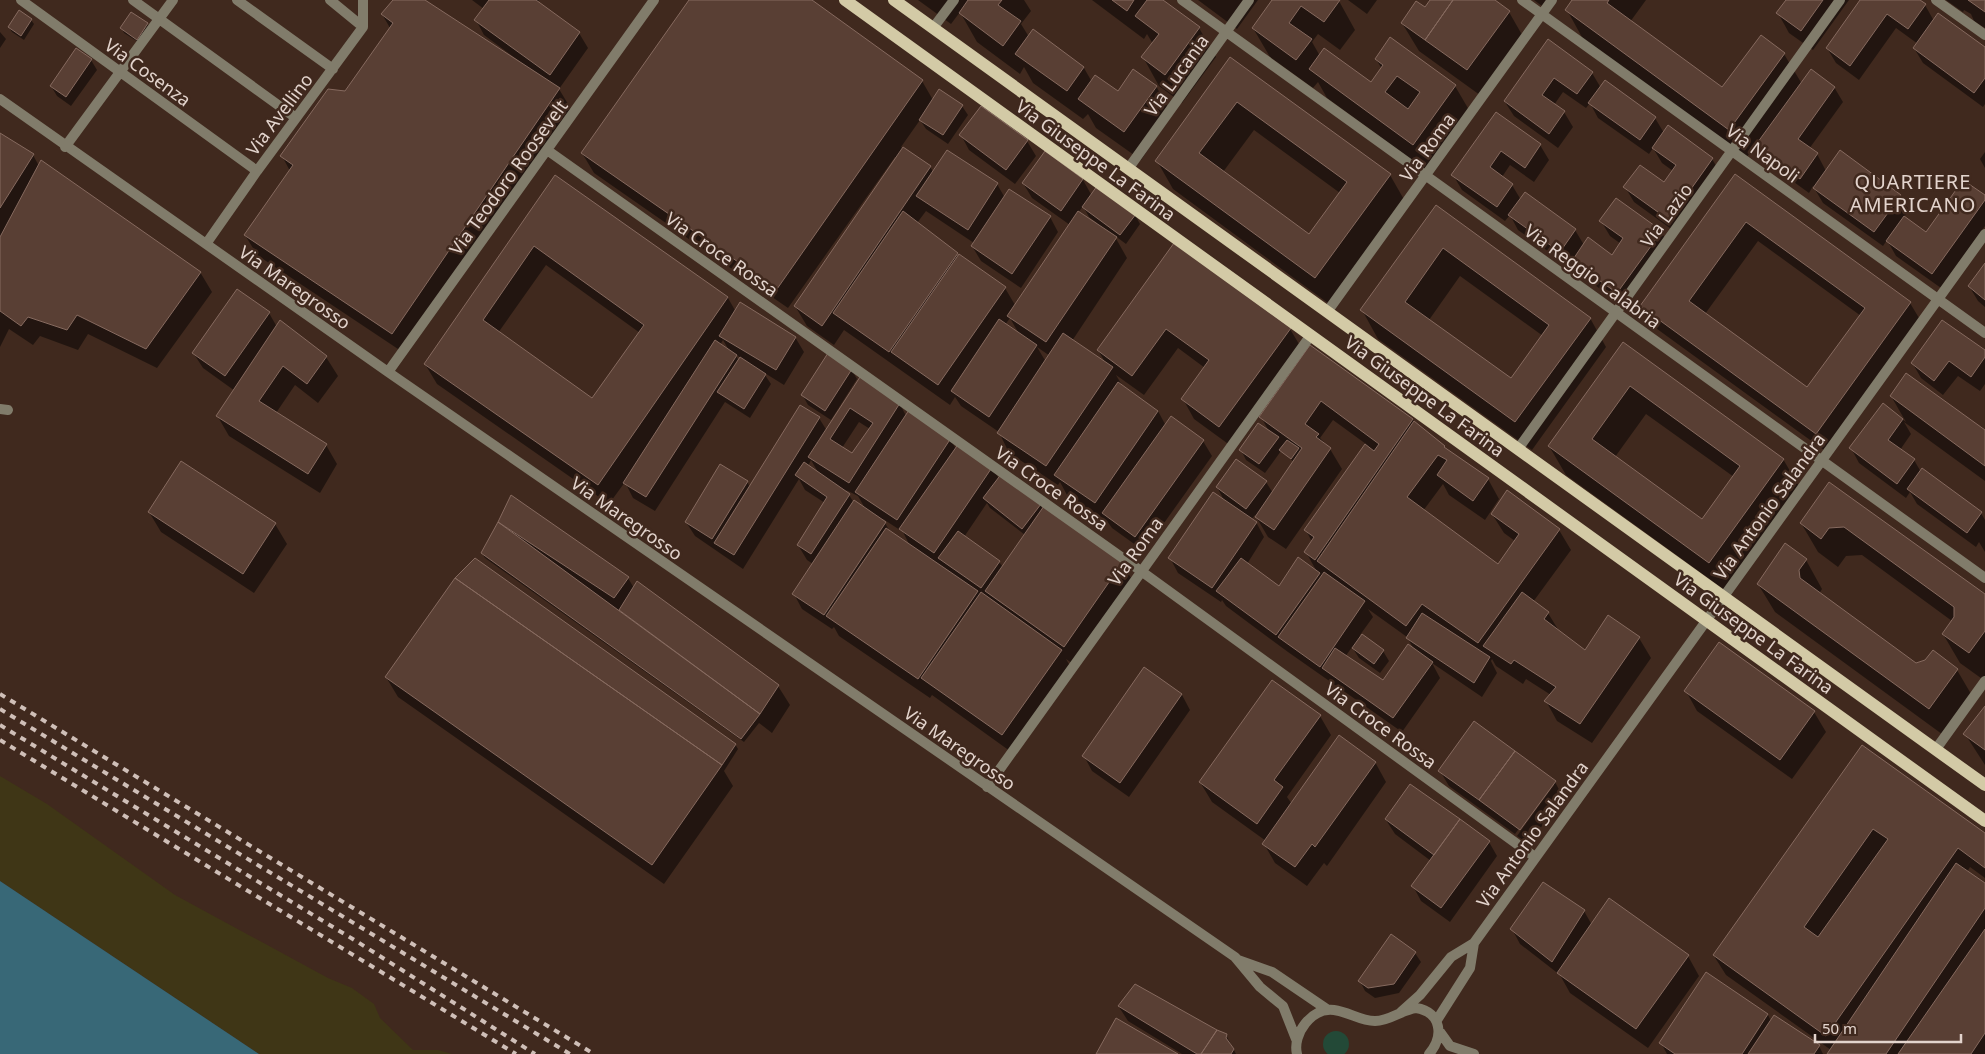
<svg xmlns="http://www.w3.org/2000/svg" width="1985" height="1054" font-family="'Noto Sans',sans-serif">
  <rect width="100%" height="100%" fill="#40291e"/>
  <path fill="#234937" d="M1323 1044a13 13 0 1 1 26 0a13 13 0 1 1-26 0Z"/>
  <path fill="#3f3616" d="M0,776L47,804L175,895L328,978L352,988L374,1004L380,1018L413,1050H438L452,1054H259L0,881Z"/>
  <path fill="#386877" d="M0,881L259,1054H0Z"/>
  <path fill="#0007" fill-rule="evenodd" d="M394,0H423L518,62L519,61L484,35L476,20L484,9L472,0H539L537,3L579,33L588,48L559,89L571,109L404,353L257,255L245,235L290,171L282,156L345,92L390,28L382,14Z
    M691,0H810L922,81L933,100L962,106L968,115L948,144L926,129L920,120L901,147L930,167L934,173L948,151L997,184L1005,198L1050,217L1058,232L1021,288L981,261L972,246L974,243L926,211L917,223L958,257L1005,288L1015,305L1070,225L1032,198L1023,183L1083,180L1092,196L1135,215L1140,224L1126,244L1114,235L1127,258L1072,341L1106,364L1098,350L1175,245L1290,329L1302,349L1231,446L1194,419L1183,399L1205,368L1178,348L1144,395L1116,375L1123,387L1158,411L1166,426L1203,441L1212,456L1144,551L1112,528L1107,521L1067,495L1060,482L1058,485L1009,453L999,432L961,406L955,397L950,405L844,330L834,345L807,326L795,306L897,158L895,157L788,308L594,173L582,153ZM1083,206L1089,217L1097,223L1096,225L1078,213ZM1010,318L1019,334L1005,325ZM1037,347L1050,356L1046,362Z
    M918,0H1024L1031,11L1021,24L1029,37L1033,31L1084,68L1092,82L1118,92L1156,86L1172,115L1141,160L1096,128L1088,114L1083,119L1033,83L1024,67L1020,74L977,42L960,12L951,24Z
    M1092,0H1161L1199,28L1216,57L1182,103L1159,86L1143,57L1153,44L1147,34L1144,39Z
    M1198,0H1258L1237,29Z
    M1274,0L1339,1L1355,30L1340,50L1318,34L1312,42L1320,56L1371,84L1382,69L1376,59L1455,86L1472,115L1430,173L1327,98L1318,82L1313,88L1270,57L1253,28Z
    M1348,0H1377L1367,14Z
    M1428,0H1493L1509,12L1525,40L1484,98L1419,51L1402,23L1425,9L1430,1Z
    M1534,0H1547L1542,6Z
    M1574,0H1646L1630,22L1723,89L1784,54L1802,84L1834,87L1843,102L1809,149L1817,154L1826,171L1900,196L1909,210L1904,217L1926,234L1985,197V226L1941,288L1896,256L1887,240L1883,246L1823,203L1813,186L1809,193L1765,161L1756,145L1746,158L1583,39L1567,10Z
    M1787,0H1849L1813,50L1789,33L1778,13Z
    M1862,0H1918L1925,5L1934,21L1985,48V104L1983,107L1923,63L1914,48L1918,44L1896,28L1859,80L1836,63L1827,48Z
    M1946,0H1985V28L1974,21L1971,14L1964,10L1963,12Z
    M31,20L34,24L24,40L12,32L9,27Z
    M147,24L150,28L140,43L124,33L122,28Z
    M0,32L6,39L0,48Z
    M1548,41L1592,73L1601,88L1655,118L1664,133L1712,159L1721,174L1678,234L1634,202L1625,187L1664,184L1673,171L1662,163L1653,148L1649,154L1598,118L1590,103L1586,108L1563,92L1554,105L1564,112L1573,127L1558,148L1514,116L1505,102Z
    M77,50L91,60L97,70L71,106L57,96L51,86Z
    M1231,58L1390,175L1406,203L1332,306L1173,189L1157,161ZM1254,130L1340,193L1310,235L1223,172Z
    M1497,114L1540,145L1549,160L1534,182L1510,165L1502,177L1512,185L1521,200L1525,194L1575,230L1584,245L1612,256L1621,244L1610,236L1601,221L1661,231L1669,246L1626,307L1582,276L1573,261L1569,266L1518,230L1510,215L1505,221L1462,190L1453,175Z
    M0,134L33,155L39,166L200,272L212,292L157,368L88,334L78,350L40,336L33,345L9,329L0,347Z
    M961,135L1027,141L1036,156L1015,184L969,150Z
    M1985,152V168L1980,159Z
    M1735,176L1910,303L1922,323L1828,453L1653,326L1641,306ZM1758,241L1861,316L1808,389L1705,314Z
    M555,177L728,298L736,312L795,337L804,352L784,385L763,372L771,384L750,418L725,402L655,511L633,498L625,482L609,504L437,384L425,364ZM546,265L640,333L592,400L498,333ZM723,340L730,352L720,345ZM735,354L741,358L739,361Z
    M1436,207L1590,318L1606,347L1532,450L1378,339L1362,310ZM1460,276L1543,336L1511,380L1429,320Z
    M1985,265V307L1978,301L1969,286Z
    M269,313L277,327L326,357L338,376L318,403L295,385L276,413L326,445L337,464L320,493L229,436L218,417L235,391L203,368L194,354Z
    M1623,343L1783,459L1800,488L1726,591L1566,475L1549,446ZM1646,414L1734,477L1703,521L1615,457Z
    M1310,347L1413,420L1446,451L1488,479L1499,499L1485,520L1449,495L1443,484L1423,511L1498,566L1515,541L1504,533L1492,514L1559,530L1571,550L1533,602L1548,613L1559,631L1585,652L1609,617L1639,638L1651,658L1592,743L1557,721L1546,701L1551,695L1526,679L1523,684L1496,666L1492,659L1491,661L1497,673L1482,697L1432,663L1440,678L1402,732L1288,652L1226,606L1222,600L1221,602L1178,573L1170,558L1225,502L1217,487L1266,482L1273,493L1294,462L1281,451L1265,473L1246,460L1241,450L1270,433L1261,417ZM1333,420L1366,444L1306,530L1312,542L1306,552L1317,572L1279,587L1247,564L1264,537L1256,522L1252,519L1255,515L1268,537L1286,549L1342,469L1330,449L1320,438ZM1368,609L1407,637L1415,651L1383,682L1345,657L1352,647L1359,658L1380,673L1389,661L1383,651L1360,635L1373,617Z
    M1985,352V384L1980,391L1958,376L1943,395L1921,378L1913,364Z
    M851,369L857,379L831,420L808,405L803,396Z
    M861,379L900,404L906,416L950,439L956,449L992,467L999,479L1040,504L1043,509L1122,563L1134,583L1076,666L1066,659L1073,671L1014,754L932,695L930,698L839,636L834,627L832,629L802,609L794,594L813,564L807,560L798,545L825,503L805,490L799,479L743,569L695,536L686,522L747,482L750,487L801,406L819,418L827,431ZM859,422L870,429L853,455L842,448ZM811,460L819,474L808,466ZM846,490L858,496L866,510L854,503ZM987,503L990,508L1025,535L1003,567L999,562L964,537ZM883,519L903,532L910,546L890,532Z
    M1891,396L1985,432V481L1904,422L1911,434L1900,450L1914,460L1921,472L1981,513L1985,520V552L1979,542L1976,547L1917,504L1910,492L1906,498L1859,463L1851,448L1884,405L1906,422Z
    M1830,484L1985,596V681L1960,663L1943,634L1952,621L1862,555L1846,556L1838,567L1818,552L1801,523Z
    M149,512L275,524L287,544L254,593L161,532Z
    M499,522L628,578L634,588L778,686L790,705L772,733L759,723L744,742L485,558L482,553Z
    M1806,560L1822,589L1819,594L1916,664L1926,661L1933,652L1957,670L1974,699L1946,737L1775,612L1758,584Z
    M1144,669L1182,695L1190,710L1129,797L1092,771L1084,756Z
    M386,677L735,744L738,749L724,771L733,786L664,884L398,697Z
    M1686,691L1814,712L1826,732L1792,779L1697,711Z
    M1985,706V765L1965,734Z
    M1320,716L1331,735L1287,797L1292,804L1375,762L1386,782L1327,866L1324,863L1307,886L1275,863L1264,844L1266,841L1212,802L1200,782Z
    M1862,747L1985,835V878L1970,867L1967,872L1985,884V1054H1829L1831,1050L1726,975L1714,956Z
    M1440,771L1555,782L1563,797L1529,844L1517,836L1554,785H1551L1515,834L1449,786Z
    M1386,820L1489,842L1497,856L1450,922L1421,901L1413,886L1431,861L1395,834Z
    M1584,911L1592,925L1688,956L1699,976L1648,1048L1570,993L1560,975L1520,944L1512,929Z
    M1415,953L1421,962L1399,993L1375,998L1365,991L1360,981Z
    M1706,974L1768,1015L1771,1021L1819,1046L1823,1054H1667L1661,1043Z
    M1119,1007L1226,1035L1236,1054H1182L1128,1021Z"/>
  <path fill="#593f34" stroke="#866a5f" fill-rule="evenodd" d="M393,0H425L560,88L392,334L244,235L293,165L280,156L328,89L345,91L393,23L381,14Z
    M489,0H536L580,32L550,75L474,20Z
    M689,0H812L923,80L777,289L581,153Z
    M968,0H1002L998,5L1021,21L1003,46L959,13Z
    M1112,0H1134L1127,11Z
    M1147,0H1163L1200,27L1165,75L1141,57L1159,34L1135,16Z
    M1272,0H1340L1324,22L1301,6L1289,23L1312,39L1296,60L1252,28Z
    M1430,0H1453L1425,40L1401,23L1416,1L1425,7Z
    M1453,0H1495L1510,11L1467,70L1425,40Z
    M1572,0H1609L1607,3L1722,87L1761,35L1785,53L1729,130L1565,10Z
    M1786,0H1823L1801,31L1776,13Z
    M1860,0H1920L1926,4L1908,29L1887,14L1850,66L1826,48Z
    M1968,0H1985V12Z
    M19,10L32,19L21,36L8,27Z
    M131,12L148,23L137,40L120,28Z
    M1938,13L1985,47V78L1974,93L1913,48Z
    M1033,29L1084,67L1067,91L1015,54Z
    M1390,37L1456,85L1413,145L1309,69L1324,48L1371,82L1383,65L1375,59ZM1397,76L1420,92L1408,109L1385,92Z
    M1548,39L1593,72L1577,94L1554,78L1542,95L1565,111L1549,134L1504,101Z
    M76,48L92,59L66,97L50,86Z
    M1230,57L1391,174L1315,278L1155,161ZM1237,102L1347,182L1309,234L1199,153Z
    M1133,69L1157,86L1124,132L1078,99L1095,75L1118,91Z
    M1811,69L1835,87L1798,139L1818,153L1800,179L1755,146Z
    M1605,80L1656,117L1640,140L1588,103Z
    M939,89L963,105L943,135L919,120Z
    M981,106L1028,140L1006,170L959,135Z
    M1496,112L1541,144L1525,168L1501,151L1490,167L1513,184L1497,207L1451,175Z
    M1668,125L1713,158L1669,220L1623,187L1640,165L1664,182L1676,165L1652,148Z
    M0,133L34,154L0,208Z
    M903,147L931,166L822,326L794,306Z
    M947,150L998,183L968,230L916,196Z
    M1840,150L1901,195L1874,232L1813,188Z
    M1045,151L1083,179L1061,211L1022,183Z
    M41,160L201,272L146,349L77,315L67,330L28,317L21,326L0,311V237Z
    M1735,174L1911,302L1816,434L1640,306ZM1746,222L1865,308L1807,387L1689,301Z
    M555,175L728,297L598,485L424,364ZM534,246L644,325L592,398L483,320Z
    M1963,180L1985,195V200L1932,274L1886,241L1904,216L1926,232Z
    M1097,186L1136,214L1120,235L1082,207Z
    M1009,189L1051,216L1012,274L971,246Z
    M1525,192L1576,229L1560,252L1508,215Z
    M1616,198L1662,231L1617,293L1572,261L1588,237L1612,255L1623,238L1599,221Z
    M1436,205L1591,318L1515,422L1360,310ZM1443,248L1549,325L1511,378L1405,302Z
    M903,211L958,253L889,352L833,313Z
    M1078,211L1117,237L1046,342L1007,316Z
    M1174,243L1291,328L1219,427L1181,399L1209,360L1166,329L1132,376L1097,350Z
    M959,254L1006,287L938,385L891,352Z
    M1985,263V300L1968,286Z
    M237,289L270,312L225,376L192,353Z
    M740,302L796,337L776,370L719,336Z
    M999,319L1037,345L989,417L951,391Z
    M280,320L327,356L307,384L283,366L259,401L327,444L308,474L216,416Z
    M1942,320L1985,350V357L1971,377L1949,361L1934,381L1911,363Z
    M1063,333L1113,367L1046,466L997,433Z
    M715,340L737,355L646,497L623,483Z
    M1623,342L1784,459L1709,563L1548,446ZM1630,386L1740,466L1702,519L1592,439Z
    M1310,345L1413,419L1315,560L1304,552L1314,537L1304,530L1365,444L1374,451L1379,444L1321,401L1305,424L1319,434L1316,437L1331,448L1274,530L1255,517L1302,448L1259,417Z
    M828,353L852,369L825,411L801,395Z
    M740,357L766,374L744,409L717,392Z
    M1906,373L1985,430V466L1890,396Z
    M860,377L900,403L849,483L808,457ZM850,408L873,423L852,453L830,439Z
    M1118,382L1158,411L1095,503L1054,475Z
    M1883,403L1903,419L1888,440L1915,459L1897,484L1849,448Z
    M800,405L820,417L734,555L714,543Z
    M909,410L951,438L897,520L855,492Z
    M1171,416L1204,440L1135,537L1102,513Z
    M1414,421L1445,446L1444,447L1489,478L1473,501L1437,475L1447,460L1438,455L1407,497L1498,564L1519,534L1491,514L1507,490L1560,529L1478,643L1422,604L1406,626L1317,561Z
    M1258,423L1279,437L1259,464L1239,450Z
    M1287,440L1299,448L1291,459L1279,450Z
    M959,443L993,466L934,553L899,529Z
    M1236,459L1267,481L1246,509L1216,487Z
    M181,461L276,523L243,574L148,512Z
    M804,462L850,494L811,554L797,545L827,497L795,475Z
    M720,464L748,481L712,539L685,522Z
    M1922,468L1982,512L1967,533L1907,489Z
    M1002,473L1041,504L1022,529L983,498Z
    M1829,482L1985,594V631L1969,653L1942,634L1954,617V607L1844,527L1829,528L1821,539L1800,523Z
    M1213,492L1257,522L1212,588L1168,558Z
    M511,495L629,577L614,598L498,522Z
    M854,500L886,522L824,615L792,594Z
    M1044,506L1123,562L1064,647L985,591Z
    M498,522L760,714L741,739L481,553Z
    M886,528L978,591L918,679L826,616Z
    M958,531L1000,561L981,588L938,558Z
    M1785,543L1807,559L1799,570L1800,578L1916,663L1925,660L1933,650L1958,669L1929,709L1757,584Z
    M1298,557L1320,573L1276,635L1216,591L1241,558L1279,586Z
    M475,558L736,744L722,765L455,578Z
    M1324,572L1365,601L1320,667L1278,637Z
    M455,578L722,765L652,865L385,677Z
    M637,581L779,685L760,714L619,610Z
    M981,592L1062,650L1002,735L921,678Z
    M1522,592L1549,612L1544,619L1585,650L1608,615L1640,637L1580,724L1544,701L1556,687L1514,660L1511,664L1483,646Z
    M1422,613L1490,657L1474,683L1406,638Z
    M1362,634L1384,650L1374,664L1352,648Z
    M1719,642L1815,711L1780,760L1684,691Z
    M1408,644L1433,662L1393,718L1322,668L1335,648L1383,680Z
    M1144,667L1182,694L1120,783L1082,756Z
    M1272,680L1321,715L1274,780L1283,787L1257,824L1199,782Z
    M1985,706V750L1963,734Z
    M1474,721L1515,751L1479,800L1438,771Z
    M1339,735L1376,762L1315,847L1312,844L1295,867L1262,844Z
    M1862,745L1985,833V868L1958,848L1826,1036L1713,955ZM1873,829L1888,839L1818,937L1804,927Z
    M1515,751L1556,781L1520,830L1479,800Z
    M1410,784L1460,819L1434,855L1385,819Z
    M1460,819L1490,841L1441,908L1411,886Z
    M1956,863L1985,883V908L1886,1054H1827Z
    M1543,882L1585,910L1552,962L1510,929Z
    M1609,898L1689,955L1636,1029L1557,973Z
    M1985,929V1033L1971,1054H1898Z
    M1391,934L1416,952L1394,984L1368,988L1358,981Z
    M1706,972L1768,1014L1742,1054H1675L1659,1043Z
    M1135,984L1217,1030L1201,1054H1197L1118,1006Z
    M1774,1015L1820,1045L1814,1054H1748Z
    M1116,1018L1178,1054H1096Z
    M1217,1030L1227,1034L1226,1038L1234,1049L1231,1054H1201Z"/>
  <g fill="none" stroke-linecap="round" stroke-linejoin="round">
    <path stroke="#817c6b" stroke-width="10" d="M21,0L257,171
      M133,0L296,118
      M237,0L333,69
      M330,0L363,27
      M1182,0L1985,578
      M1522,0L1985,333
      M1936,0L1985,35
      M933,28L954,0
      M0,99L388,372L1235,957L1260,987L1283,1006L1296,1039
      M65,147L173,0
      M547,150L1141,571L1535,857
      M1128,169L1249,0
      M206,244L257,171L363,27V0
      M1327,312L1552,0
      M388,372L654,0
      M0,409L8,410
      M1518,449L1840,0
      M1936,749L1985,681
      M987,787L1311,335
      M1238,960L1272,972L1328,1010
      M1401,1012L1420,995L1451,957L1474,943L1985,234
      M1437,1020L1470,968L1474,943
      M1440,1032L1450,1046L1474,1054
      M1297,1054C1292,1034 1312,1007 1334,1010C1349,1012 1360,1021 1375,1021C1390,1021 1401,1010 1416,1008C1442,1012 1444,1037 1429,1054"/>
    <path stroke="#d3caa6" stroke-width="12" d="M845,0L1985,821
      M894,0L1985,785"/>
    <path stroke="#cfbfb8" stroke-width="4" stroke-dasharray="6 6" stroke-linecap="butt" d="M0,694L594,1054
      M0,709L570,1054
      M0,725L356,941L535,1054
      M0,740L516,1054"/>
  </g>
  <g text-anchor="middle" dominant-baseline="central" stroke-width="5" stroke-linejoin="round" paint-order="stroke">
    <g font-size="18" fill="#e3d4cd" stroke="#40291e">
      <text transform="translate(148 72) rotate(36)">Via Cosenza</text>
      <text transform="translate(1176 75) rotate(-54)">Via Lucania</text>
      <text transform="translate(279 114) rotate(-53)">Via Avellino</text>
      <text transform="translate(1427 147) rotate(-54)">Via Roma</text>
      <text transform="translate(1763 153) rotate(36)">Via Napoli</text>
      <text transform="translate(1096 160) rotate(36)">Via Giuseppe La Farina</text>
      <text transform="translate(508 177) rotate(-54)">Via Teodoro Roosevelt</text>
      <text transform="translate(1666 215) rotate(-54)">Via Lazio</text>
      <text transform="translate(722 254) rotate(35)">Via Croce Rossa</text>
      <text transform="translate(1593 276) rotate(36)">Via Reggio Calabria</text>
      <text transform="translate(295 287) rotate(35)">Via Maregrosso</text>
      <text transform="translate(1425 396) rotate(36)">Via Giuseppe La Farina</text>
      <text transform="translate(1052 488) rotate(35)">Via Croce Rossa</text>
      <text transform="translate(1769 506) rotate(-54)">Via Antonio Salandra</text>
      <text transform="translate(627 518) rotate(35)">Via Maregrosso</text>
      <text transform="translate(1135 551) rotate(-54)">Via Roma</text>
      <text transform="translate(1754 633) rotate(36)">Via Giuseppe La Farina</text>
      <text transform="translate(1381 725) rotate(36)">Via Croce Rossa</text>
      <text transform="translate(960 748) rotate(35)">Via Maregrosso</text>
      <text transform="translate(1532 834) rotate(-54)">Via Antonio Salandra</text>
    </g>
    <g font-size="20" letter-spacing="1" fill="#e3d4cd" stroke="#40291e">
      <text x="1913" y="181">QUARTIERE<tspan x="1913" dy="23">AMERICANO</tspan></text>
    </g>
  </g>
  <path d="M1815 1034v8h146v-8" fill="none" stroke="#e3d4cd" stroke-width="2.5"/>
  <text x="1822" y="1034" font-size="15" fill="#e3d4cd" stroke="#40291e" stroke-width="4" paint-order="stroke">50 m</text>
</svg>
